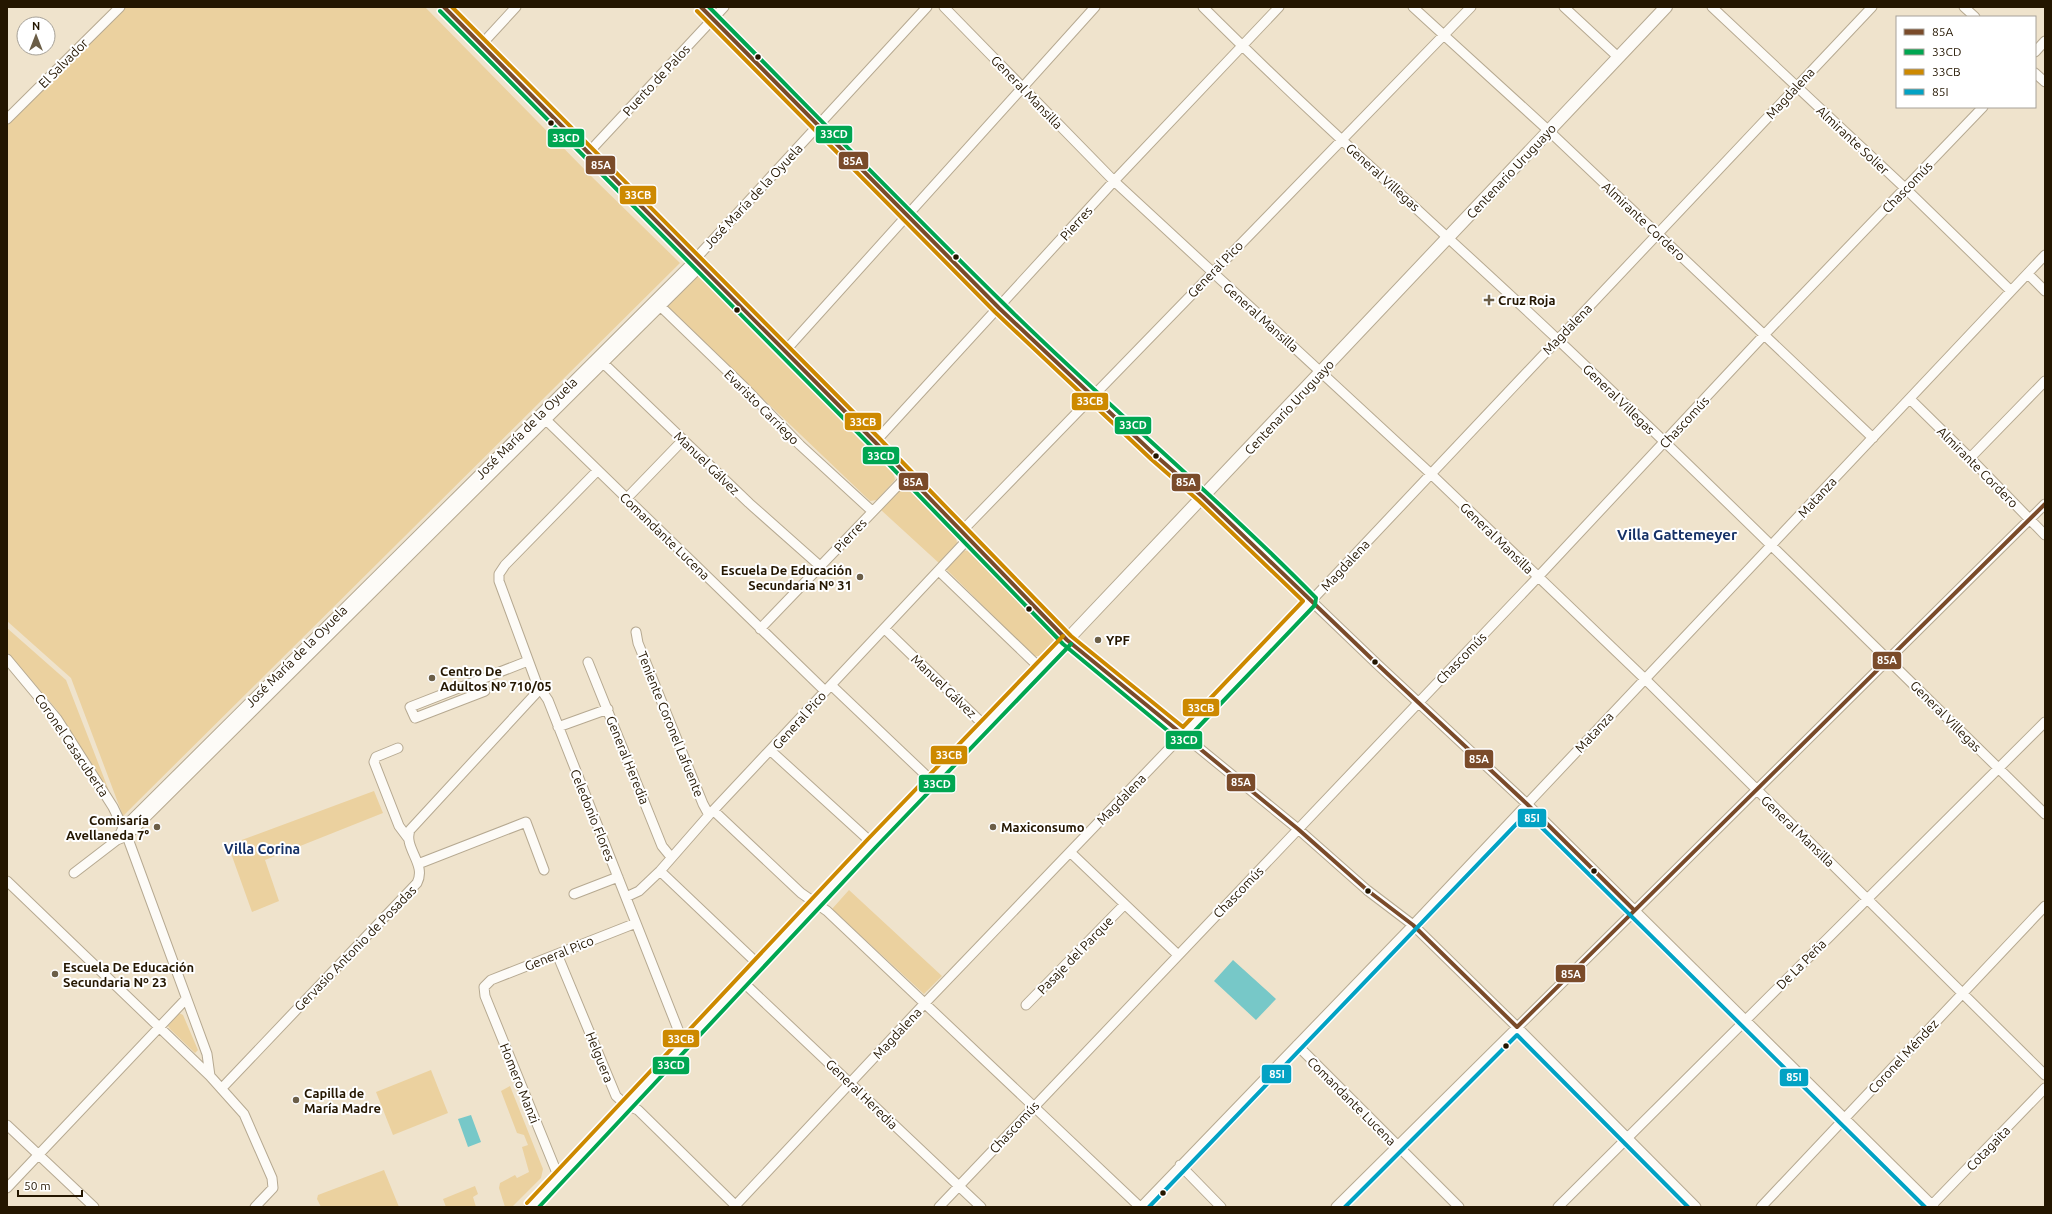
<svg xmlns="http://www.w3.org/2000/svg" width="2052" height="1214" font-family="Ubuntu,sans-serif">
  <rect width="100%" height="100%" fill="#efe3cc"/>
  <path fill="#ebd19f" d="M124,7H425L590,175L680,263L123,816L71,678L7,621V121Z
    M697,276L700,277L893,473L895,479L894,481L877,500L870,501L868,499L667,307V305Z
    M906,487L911,490L956,537L957,543L940,564L881,510L901,488Z
    M971,550L1055,636L1054,642L1040,656H1034L946,569L964,551Z
    M7,628L66,680L111,796L57,710L8,653Z
    M374,791L383,813L265,860L279,901L252,912L228,845Z
    M849,890L942,976L924,994L832,909Z
    M179,1013L183,1015L198,1050L195,1053L170,1029L168,1026Z
    M431,1070L448,1113L393,1135L376,1092Z
    M510,1086L543,1169L541,1178L512,1207H505L499,1188L500,1183L515,1175L517,1178L529,1172L522,1147L528,1145L524,1135L517,1133L501,1091Z
    M384,1170L399,1207H321L317,1199L318,1195Z
    M475,1186L478,1194L473,1197L476,1207H446L443,1199Z"/>
  <path fill="#77c8c8" d="M1233,960L1276,999L1256,1020L1214,981Z
    M471,1115L481,1142L468,1147L458,1119Z"/>
  <g fill="none" stroke-linecap="round" stroke-linejoin="round">
    <g stroke="#b6a991" stroke-width="11">
      <path id="minor" d="M444,7L700,267L875,442L1067,640L1298,829L1367,890L1413,925L1517,1027L1696,1207
        M701,7L999,308L1155,455L1203,497L1376,663L1527,804L1934,1207
        M944,7L1114,181L1430,473L1645,679L2045,1075
        M1203,7C1316,120 1437,226 1554,336C1720,493 1882,654 2045,814
        M1413,7L1549,131L1873,438
        M1564,7L1618,57
        M1712,7L1906,189L2011,291
        M1964,7L1975,17
        M481,45L516,7
        M2035,52L2045,41
        M2035,73L2045,82
        M7,119L120,7
        M588,153L724,7
        M2028,274L2045,291
        M656,302L744,387L800,445L872,511
        M785,351L1095,7
        M599,359L749,503L820,566
        M1910,399L1970,458L2045,535
        M542,416L825,691
        M875,442L1114,181L1279,7
        M1970,458L2045,381
        M597,471L505,565L499,574V581L537,684L548,700L679,1032L686,1043
        M627,498L683,440
        M961,532L1471,7
        M939,571L1040,668
        M760,629L907,476
        M885,629L985,726
        M636,632L638,643L703,804L709,815
        M7,659L57,719L113,807L127,836L207,1054L210,1076L244,1114L272,1178L273,1188L255,1207
        M588,662L662,846L671,857
        M480,680L485,691L415,718L410,707L528,661
        M831,685L932,781
        M558,727L608,709
        M398,748L376,757L374,762L399,826L408,838
        M771,751L872,843
        M714,811L801,893L827,911L1140,1207
        M117,840L123,828L688,267L927,7
        M1070,852L1177,954
        M418,864L526,822L544,870
        M660,871L759,965
        M74,873L117,840L127,836L700,267
        M7,881L210,1076
        M574,894L618,877
        M626,897L639,891L660,871L709,815L968,539
        M557,954L616,1096L626,1105L638,1110L737,1207
        M743,982L981,1207
        M1026,1005L1124,905
        M1297,1045L1459,1207
        M222,1088L417,883C427,864 403,848 410,830L540,689
        M7,1125L94,1207
        M1180,1165L1221,1207
        M559,1178L485,996L484,987L491,980L636,923
        M7,1188L186,999
        M734,1207L925,1003L1311,601L1872,7
        M939,1207L1538,577L1764,335L1983,107
        M1141,1207L1413,925L2045,255
        M1336,1207L2045,504
        M1558,1207L2045,722
        M1761,1207L2045,906
        M1930,1207L2045,1088"/>
    </g>
    <g stroke="#b6a991" stroke-width="14">
      <path id="major" d="M531,1207L872,843L1067,640L1666,7"/>
    </g>
    <use href="#minor" stroke="#fdfbf7" stroke-width="9"/>
    <use href="#major" stroke="#fdfbf7" stroke-width="12"/>
    <g stroke="#fff" stroke-width="7">
      <path id="bus-1" d="M444,7L875,442L1067,640L1298,829L1367,890L1413,925L1517,1027L2045,504
        M701,7L999,308L1155,455L1203,497L1376,663L1527,804L1634,910"/>
    </g>
    <g stroke="#fff" stroke-width="7">
      <path id="bus-2" d="M440,11L871,446L1063,644L1179,740H1186L1315,605L1316,598C1215,495 1105,404 1003,303C904,206 807,106 709,7
        M539,1207L876,847L1071,644"/>
    </g>
    <g stroke="#fff" stroke-width="7">
      <path id="bus-3" d="M452,7L879,438L1071,636L1183,727L1303,601L1199,501L1151,459L995,312L697,11
        M527,1203L868,839L1063,636"/>
    </g>
    <g stroke="#fff" stroke-width="7">
      <path id="bus-4" d="M1149,1207L1527,813L1925,1207
        M1345,1207L1517,1035L1688,1207"/>
    </g>
    <use href="#bus-1" stroke="#7a4b2a" stroke-width="4"/>
    <use href="#bus-2" stroke="#00a651" stroke-width="4"/>
    <use href="#bus-3" stroke="#cd8900" stroke-width="4"/>
    <use href="#bus-4" stroke="#02a2c4" stroke-width="4"/>
  </g>
  <g fill="#241600" stroke="#fff" stroke-width="1.5">
    <circle cx="758" cy="57" r="3.5"/>
    <circle cx="551" cy="123" r="3.5"/>
    <circle cx="956" cy="257" r="3.5"/>
    <circle cx="737" cy="310" r="3.5"/>
    <circle cx="1156" cy="456" r="3.5"/>
    <circle cx="1029" cy="609" r="3.5"/>
    <circle cx="1375" cy="662" r="3.5"/>
    <circle cx="1594" cy="871" r="3.5"/>
    <circle cx="1368" cy="891" r="3.5"/>
    <circle cx="1506" cy="1046" r="3.5"/>
    <circle cx="1163" cy="1193" r="3.5"/>
  </g>
  <g fill="#6b5e47" stroke="#fff" stroke-width="1.5">
    <path d="M1487 294h4v4h4v4h-4v4h-4v-4h-4v-4h4z"/>
    <circle cx="860" cy="577" r="4"/>
    <circle cx="1098" cy="640" r="4"/>
    <circle cx="432" cy="678" r="4"/>
    <circle cx="157" cy="827" r="4"/>
    <circle cx="993" cy="827" r="4"/>
    <circle cx="55" cy="974" r="4"/>
    <circle cx="296" cy="1100" r="4"/>
  </g>
  <g text-anchor="middle" dominant-baseline="central" stroke-width="4" stroke-linejoin="round" paint-order="stroke">
    <g font-size="13" fill="#241600" stroke="#fff">
      <text transform="translate(63 63) rotate(-45)">El Salvador</text>
      <text transform="translate(656 80) rotate(-47)">Puerto de Palos</text>
      <text transform="translate(1027 92) rotate(46)">General Mansilla</text>
      <text transform="translate(1790 93) rotate(-47)">Magdalena</text>
      <text transform="translate(1853 140) rotate(43)">Almirante Solier</text>
      <text transform="translate(1511 171) rotate(-47)">Centenario Uruguayo</text>
      <text transform="translate(1383 177) rotate(42)">General Villegas</text>
      <text transform="translate(1907 187) rotate(-46)">Chascomús</text>
      <text transform="translate(753 196) rotate(-47)">José María de la Oyuela</text>
      <text transform="translate(1644 221) rotate(43)">Almirante Cordero</text>
      <text transform="translate(1076 223) rotate(-48)">Pierres</text>
      <text transform="translate(1215 269) rotate(-46)">General Pico</text>
      <text transform="translate(1261 317) rotate(42)">General Mansilla</text>
      <text transform="translate(1567 329) rotate(-46)">Magdalena</text>
      <text transform="translate(1619 399) rotate(44)">General Villegas</text>
      <text transform="translate(762 407) rotate(45)">Evaristo Carriego</text>
      <text transform="translate(1289 407) rotate(-47)">Centenario Uruguayo</text>
      <text transform="translate(1684 422) rotate(-47)">Chascomús</text>
      <text transform="translate(526 428) rotate(-45)">José María de la Oyuela</text>
      <text transform="translate(707 463) rotate(44)">Manuel Gálvez</text>
      <text transform="translate(1978 467) rotate(45)">Almirante Cordero</text>
      <text transform="translate(1817 497) rotate(-47)">Matanza</text>
      <text transform="translate(850 535) rotate(-47)">Pierres</text>
      <text transform="translate(665 536) rotate(44)">Comandante Lucena</text>
      <text transform="translate(1497 538) rotate(44)">General Mansilla</text>
      <text transform="translate(1345 565) rotate(-47)">Magdalena</text>
      <text transform="translate(296 656) rotate(-45)">José María de la Oyuela</text>
      <text transform="translate(1461 658) rotate(-46)">Chascomús</text>
      <text transform="translate(944 686) rotate(44)">Manuel Gálvez</text>
      <text transform="translate(1946 716) rotate(45)">General Villegas</text>
      <text transform="translate(799 720) rotate(-48)">General Pico</text>
      <text transform="translate(671 724) rotate(68)">Teniente Coronel Lafuente</text>
      <text transform="translate(1594 732) rotate(-47)">Matanza</text>
      <text transform="translate(72 745) rotate(56)">Coronel Casacuberta</text>
      <text transform="translate(628 760) rotate(68)">General Heredia</text>
      <text transform="translate(1121 799) rotate(-46)">Magdalena</text>
      <text transform="translate(593 815) rotate(68)">Celedonio Flores</text>
      <text transform="translate(1798 831) rotate(44)">General Mansilla</text>
      <text transform="translate(1238 892) rotate(-46)">Chascomús</text>
      <text transform="translate(355 948) rotate(-46)">Gervasio Antonio de Posadas</text>
      <text transform="translate(559 953) rotate(-22)">General Pico</text>
      <text transform="translate(1075 955) rotate(-46)">Pasaje del Parque</text>
      <text transform="translate(1801 964) rotate(-45)">De La Peña</text>
      <text transform="translate(897 1033) rotate(-47)">Magdalena</text>
      <text transform="translate(1903 1056) rotate(-47)">Coronel Méndez</text>
      <text transform="translate(600 1057) rotate(68)">Helguera</text>
      <text transform="translate(520 1083) rotate(68)">Homero Manzi</text>
      <text transform="translate(862 1094) rotate(44)">General Heredia</text>
      <text transform="translate(1352 1101) rotate(45)">Comandante Lucena</text>
      <text transform="translate(1014 1127) rotate(-47)">Chascomús</text>
      <text transform="translate(1988 1148) rotate(-46)">Cotagaita</text>
    </g>
    <g font-size="13" font-weight="bold" fill="#241600" stroke="#fff" text-anchor="start">
      <text x="1498" y="300">Cruz Roja</text>
      <text x="852" y="570" text-anchor="end">Escuela De Educación<tspan x="852" dy="15">Secundaria Nº 31</tspan></text>
      <text x="1106" y="640">YPF</text>
      <text x="440" y="671">Centro De<tspan x="440" dy="15">Adultos Nº 710/05</tspan></text>
      <text x="149" y="820" text-anchor="end">Comisaría<tspan x="149" dy="15">Avellaneda 7°</tspan></text>
      <text x="1001" y="827">Maxiconsumo</text>
      <text x="63" y="967">Escuela De Educación<tspan x="63" dy="15">Secundaria Nº 23</tspan></text>
      <text x="304" y="1093">Capilla de<tspan x="304" dy="15">María Madre</tspan></text>
    </g>
    <g font-size="14" font-weight="bold" fill="#163166" stroke="#fff">
      <text x="262" y="849">Villa Corina</text>
    </g>
    <g font-size="15" font-weight="bold" fill="#163166" stroke="#fff">
      <text x="1677" y="534">Villa Gattemeyer</text>
    </g>
  </g>
  <g stroke="#fff" stroke-width="1.5">
    <rect x="815" y="125" width="38" height="19" rx="4" fill="#00a651"/>
    <rect x="547" y="128" width="38" height="20" rx="4" fill="#00a651"/>
    <rect x="838" y="151" width="31" height="19" rx="4" fill="#7a4b2a"/>
    <rect x="585" y="155" width="31" height="20" rx="4" fill="#7a4b2a"/>
    <rect x="619" y="185" width="38" height="20" rx="4" fill="#cd8900"/>
    <rect x="1071" y="392" width="38" height="19" rx="4" fill="#cd8900"/>
    <rect x="844" y="412" width="38" height="19" rx="4" fill="#cd8900"/>
    <rect x="1114" y="416" width="38" height="19" rx="4" fill="#00a651"/>
    <rect x="862" y="446" width="38" height="19" rx="4" fill="#00a651"/>
    <rect x="898" y="472" width="31" height="19" rx="4" fill="#7a4b2a"/>
    <rect x="1171" y="473" width="30" height="19" rx="4" fill="#7a4b2a"/>
    <rect x="1872" y="651" width="30" height="19" rx="4" fill="#7a4b2a"/>
    <rect x="1182" y="698" width="38" height="19" rx="4" fill="#cd8900"/>
    <rect x="1165" y="730" width="38" height="20" rx="4" fill="#00a651"/>
    <rect x="930" y="745" width="38" height="20" rx="4" fill="#cd8900"/>
    <rect x="1464" y="749" width="30" height="20" rx="4" fill="#7a4b2a"/>
    <rect x="1226" y="773" width="30" height="19" rx="4" fill="#7a4b2a"/>
    <rect x="918" y="774" width="38" height="19" rx="4" fill="#00a651"/>
    <rect x="1517" y="808" width="30" height="20" rx="4" fill="#02a2c4"/>
    <rect x="1555" y="964" width="31" height="19" rx="4" fill="#7a4b2a"/>
    <rect x="662" y="1029" width="38" height="19" rx="4" fill="#cd8900"/>
    <rect x="652" y="1056" width="38" height="19" rx="4" fill="#00a651"/>
    <rect x="1261" y="1064" width="31" height="20" rx="4" fill="#02a2c4"/>
    <rect x="1779" y="1068" width="30" height="19" rx="4" fill="#02a2c4"/>
  </g>
  <g font-size="11" text-anchor="middle" font-weight="bold" fill="#fff">
    <text x="834" y="138">33CD</text>
    <text x="566" y="142">33CD</text>
    <text x="853" y="165">85A</text>
    <text x="601" y="169">85A</text>
    <text x="638" y="199">33CB</text>
    <text x="1090" y="405">33CB</text>
    <text x="863" y="426">33CB</text>
    <text x="1133" y="429">33CD</text>
    <text x="881" y="460">33CD</text>
    <text x="913" y="486">85A</text>
    <text x="1186" y="486">85A</text>
    <text x="1887" y="664">85A</text>
    <text x="1201" y="712">33CB</text>
    <text x="1184" y="744">33CD</text>
    <text x="949" y="759">33CB</text>
    <text x="1479" y="763">85A</text>
    <text x="1241" y="786">85A</text>
    <text x="937" y="788">33CD</text>
    <text x="1532" y="822">85I</text>
    <text x="1571" y="978">85A</text>
    <text x="681" y="1043">33CB</text>
    <text x="671" y="1069">33CD</text>
    <text x="1277" y="1078">85I</text>
    <text x="1794" y="1081">85I</text>
  </g>
  <rect width="2052" height="1214" fill="none" stroke="#241600" stroke-width="16"/>
  <rect x="1896" y="16" width="140" height="92" fill="#ffffff" stroke="#a7a299"/>
  <rect x="1904" y="29" width="20" height="6" fill="#7a4b2a" stroke="#a7a299"/>
  <text x="1932" y="36" font-size="12" fill="#241600">85A</text>
  <rect x="1904" y="49" width="20" height="6" fill="#00a651" stroke="#a7a299"/>
  <text x="1932" y="56" font-size="12" fill="#241600">33CD</text>
  <rect x="1904" y="69" width="20" height="6" fill="#cd8900" stroke="#a7a299"/>
  <text x="1932" y="76" font-size="12" fill="#241600">33CB</text>
  <rect x="1904" y="89" width="20" height="6" fill="#02a2c4" stroke="#a7a299"/>
  <text x="1932" y="96" font-size="12" fill="#241600">85I</text>
  <g transform="translate(36 36)"><circle r="19" fill="#ffffff" stroke="#a7a299"/>
  <path d="M0-3L7 15L0 10L-7 15Z" fill="#6b5e47"/>
  <text y="-6" font-size="11" font-weight="bold" text-anchor="middle" fill="#241600">N</text>
  </g>
  <path d="M18 1190v6h64v-6" fill="none" stroke="#241600" stroke-width="2"/>
  <text x="24" y="1190" font-size="12" fill="#241600" stroke="#ffffff" stroke-width="3" paint-order="stroke">50 m</text>
</svg>
